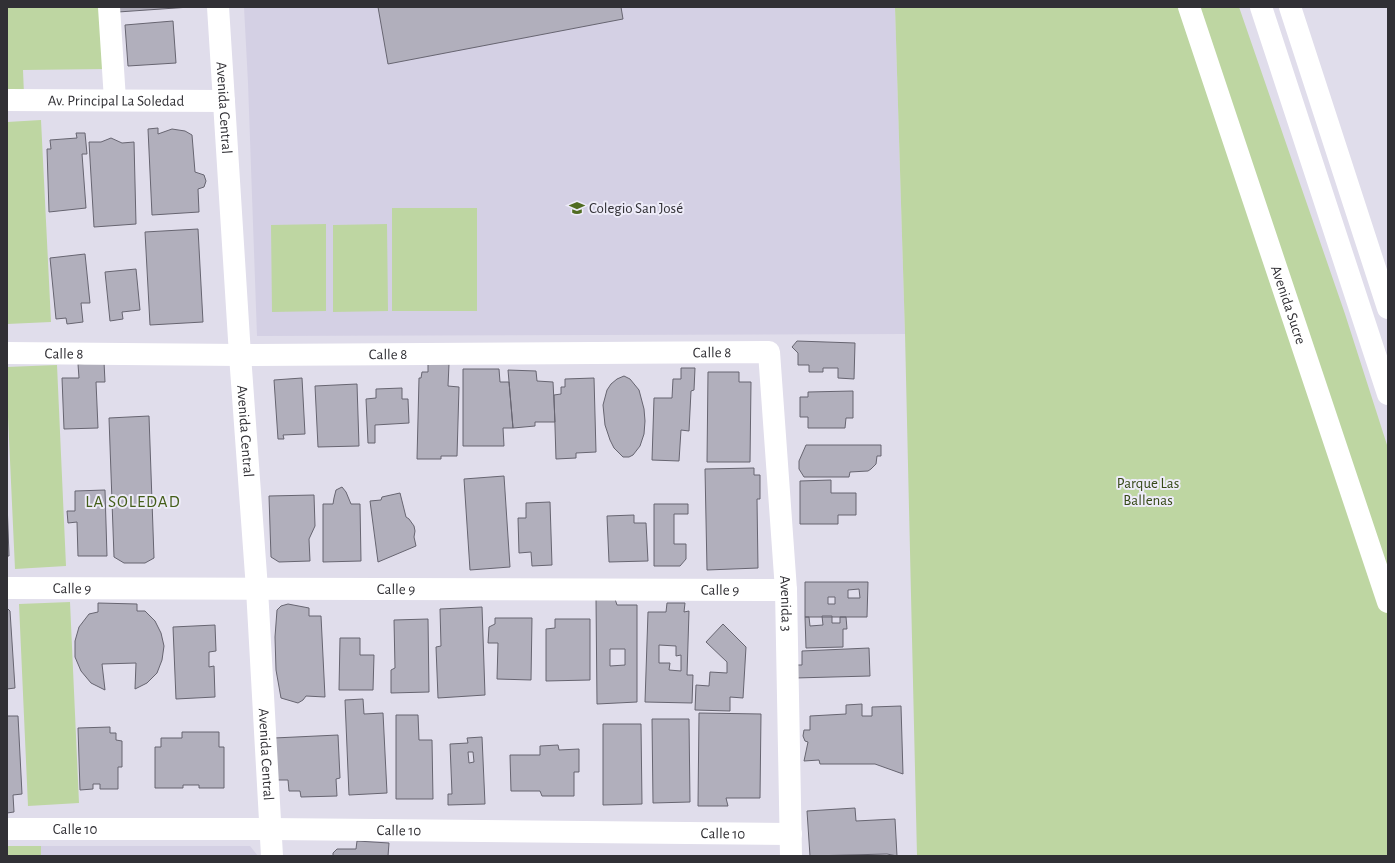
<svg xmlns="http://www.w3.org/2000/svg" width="1395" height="863" font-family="'Alegreya Sans',sans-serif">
  <rect width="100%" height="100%" fill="#e0ddeb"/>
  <path fill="#d4d0e4" d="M244,7H895L905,334L257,336L248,83Z
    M7,846H250L258,856H7Z"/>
  <path fill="#bed6a2" d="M7,7H104L107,69L23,70L24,95H7Z
    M895,7H1239L1345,314L1388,448V856H917L905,334Z
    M41,120L51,322L7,324V122Z
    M392,208H477V311H392Z
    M326,224V311L272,312L271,225Z
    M387,224L388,311L333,312V225Z
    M57,365L66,566L15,569L7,395V367Z
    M70,602L79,803L28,806L19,604Z
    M7,846H41V856H7Z"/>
  <path fill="#b1afbc" stroke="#676571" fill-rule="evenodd" d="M118,7H190L118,12Z
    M378,7H621L623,19L388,64Z
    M173,21L176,63L128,66L125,25Z
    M158,128V134L172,129L185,131L192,135L195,172L204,175L206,181L204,187L198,189L199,212L152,215L148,129Z
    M76,133H85L87,154H82L86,208L49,212L47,149H51L50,140L77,138Z
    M111,138L122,143L134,142L136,224L94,227L89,142H101Z
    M198,229L203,322L150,325L145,232Z
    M85,254L90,303H81L83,322L67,324L66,318L56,319L50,258Z
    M136,269L140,310L122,312L123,319L110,321L105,272Z
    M797,341L855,343L854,379L838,378V368H823V372H809V365H798V353L792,347Z
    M104,362L105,382H96L98,428L64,429L62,378H79L78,364Z
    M428,363L449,364L448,386L459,387L457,456H441V459H417L419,378H421L422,372H428Z
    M681,368H695L694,390L691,391L689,431L681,430L679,461L652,460L654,398H672L673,379H681Z
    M463,369H499L500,382H509L513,428H503L504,446H463Z
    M508,370L536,371L537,381L553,382L555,422H535V426L513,428Z
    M708,372H739V382H751L750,462H707Z
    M624,376L630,379L639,390L644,409L645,421L644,434L640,446L633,455L629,457H623L614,448L610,440L605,425L603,405L607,390L611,384L617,379Z
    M302,378L305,434L283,435L284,439H278L274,380Z
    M594,378L596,452L576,453V458L556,459L554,395L561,394V387H565V379Z
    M357,384L359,446L318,447L315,386Z
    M402,388V399H408L409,423L375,425V443H368L366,399L376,398V389Z
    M853,391V418H846L845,428H808V417H800V397H808V392Z
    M149,416L154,558L145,563H124L114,557L109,418Z
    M806,445H881V456H877L876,464L871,469L868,471L850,472L849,477H804L799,469V461Z
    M754,468V475H760V499H757L758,568L707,570L705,469Z
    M504,476L510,567L470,570L464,479Z
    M831,480V493H856V515H838V524H800V481Z
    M342,487L346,492L351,504H360L361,561L323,562V504H333L334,498L336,490Z
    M105,490L107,556H78L77,522L68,523L67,511H75V491Z
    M400,493L406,517L409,519L414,526L415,531L414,537L416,546L378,562L370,501L381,500L382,497Z
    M314,495L315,526L309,539L310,561L279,562L271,557L269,496Z
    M7,501L9,556H7Z
    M550,502L552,565L532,566L531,552L519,553L518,518H526V503Z
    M654,504H688V514H674V544H686V559L680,566H654Z
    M634,515V523H646L648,561L609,562L607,516Z
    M805,582H868L867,617H805ZM859,589L860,598H848V590ZM828,597H835V604H828Z
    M596,599H615L617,605H637V702L597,704ZM610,649H625V665L610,666Z
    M98,603L137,604V611H145L155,621L161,633L164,646L162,660L157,673L147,683L135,689L136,663L102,664L105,690L91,683L81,671L75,657V641L79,627L89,614L98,612Z
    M667,603H685L684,612L689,611L687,675H693L692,703L645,702L648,612H666ZM659,645L676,646V656L681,655V671L669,670L670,663H659Z
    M288,604L309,608V616H321L325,697L306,696L303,700L298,703L281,698L276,670L275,637L277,610L281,606Z
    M482,607L485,695L438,698L436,647L441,646L440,609Z
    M7,608L10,611L15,688L7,689Z
    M822,616H832V623H840V617H846L847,629H843V647L806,648L805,617H809L810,626L823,625Z
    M495,618H532L531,680L497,679L498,643H488L489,627L495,624Z
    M428,619L429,692L391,693V670L395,668L394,620Z
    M555,619H590V680L546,681V629L555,628Z
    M723,624L746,647L743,698L730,697V711L695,710L696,685L709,686L710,672L727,673V662L706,642Z
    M215,625L216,651L209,652V667L214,666L215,697L176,699L173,627Z
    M340,638H360V655H374L373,690H339Z
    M869,648L870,676L795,678L794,665H802V651Z
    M363,699L364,714L383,713L387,793L349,795L345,700Z
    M862,704V716H872V707L901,706L903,774L875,764H820L819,760L804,761L808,742L805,741L803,736L804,730H810V716L846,714V705Z
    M699,713L761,714L760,798H726L728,806H698Z
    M396,715H418L419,740H432L433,799H396Z
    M7,716H18L22,794L13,795L14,812L7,813Z
    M652,719H689L690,802L653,803Z
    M603,724H641L642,804L603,805Z
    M110,727V733H116V740L122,741V767H118V789H100V784H93V789L80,790L78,728Z
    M182,732H219V747H224V788H199V785H183V788H155V747H161V738H182Z
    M338,735L340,778L336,779L337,796L301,797L300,791H289L288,780H276L274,738Z
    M482,737L485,804L448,805V794H452L450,744L468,743L467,738ZM468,752H473L474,762L469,763Z
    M558,745L559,750L579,749V772H574V796H542L540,791H511L510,755H540V746Z
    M855,808L856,821L895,819L897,856L887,854L810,856L807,811Z
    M357,841L389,843L388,856H333V853L337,849H356Z"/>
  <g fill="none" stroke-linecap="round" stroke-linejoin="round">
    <g stroke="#fff" stroke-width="22">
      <path d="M109,7L115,100"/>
      <path id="s1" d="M218,7L240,355L257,589L272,856"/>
      <path id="s2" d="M1189,7L1388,602"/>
      <path d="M1261,7L1388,394"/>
      <path d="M1290,7L1388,308"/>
      <path id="s3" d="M7,100L224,101"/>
      <path id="s4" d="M7,353L240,355L769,352L786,590L791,856"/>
      <path id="s5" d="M7,588L786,590"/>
      <path id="s6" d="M7,829H270L791,834"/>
    </g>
  </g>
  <defs>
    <g id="school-bare" transform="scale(1.2)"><path d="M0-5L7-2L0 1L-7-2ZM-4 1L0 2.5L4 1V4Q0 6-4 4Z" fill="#506c21" stroke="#edebf8" stroke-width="2.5" paint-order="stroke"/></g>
  </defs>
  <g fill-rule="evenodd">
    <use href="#school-bare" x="577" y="208"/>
  </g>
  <g text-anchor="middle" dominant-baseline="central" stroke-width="4" stroke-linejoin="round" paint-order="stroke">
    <g font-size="15" fill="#313035" stroke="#edebf8">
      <text stroke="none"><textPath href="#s3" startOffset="109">Av. Principal La Soledad</textPath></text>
      <text stroke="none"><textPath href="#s1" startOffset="101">Avenida Central</textPath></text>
      <text stroke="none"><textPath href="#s2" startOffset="314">Avenida Sucre</textPath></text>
      <text stroke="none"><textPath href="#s4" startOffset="705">Calle 8</textPath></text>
      <text stroke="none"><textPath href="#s4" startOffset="57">Calle 8</textPath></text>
      <text stroke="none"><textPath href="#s4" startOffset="381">Calle 8</textPath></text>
      <text stroke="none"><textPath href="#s1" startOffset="425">Avenida Central</textPath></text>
      <text stroke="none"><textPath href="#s5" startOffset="65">Calle 9</textPath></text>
      <text stroke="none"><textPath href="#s5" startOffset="389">Calle 9</textPath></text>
      <text stroke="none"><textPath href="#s5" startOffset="713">Calle 9</textPath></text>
      <text stroke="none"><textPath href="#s4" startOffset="1014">Avenida 3</textPath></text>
      <text stroke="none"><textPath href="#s1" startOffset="749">Avenida Central</textPath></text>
      <text stroke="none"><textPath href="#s6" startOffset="68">Calle 10</textPath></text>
      <text stroke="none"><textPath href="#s6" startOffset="392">Calle 10</textPath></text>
      <text stroke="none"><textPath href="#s6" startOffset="716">Calle 10</textPath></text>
    </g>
    <g font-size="15" fill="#313035" stroke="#edebf8" text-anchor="start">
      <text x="589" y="208">Colegio San José</text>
    </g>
    <g font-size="15" fill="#364917" stroke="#edebf8">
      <text x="1148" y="483">Parque Las<tspan x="1148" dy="17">Ballenas</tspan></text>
    </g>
    <g font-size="17" letter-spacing="1" fill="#445e19" stroke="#edebf8">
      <text x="133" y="501">LA SOLEDAD</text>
    </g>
  </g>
  <rect width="1395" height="863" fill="none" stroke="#313035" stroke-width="16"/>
</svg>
